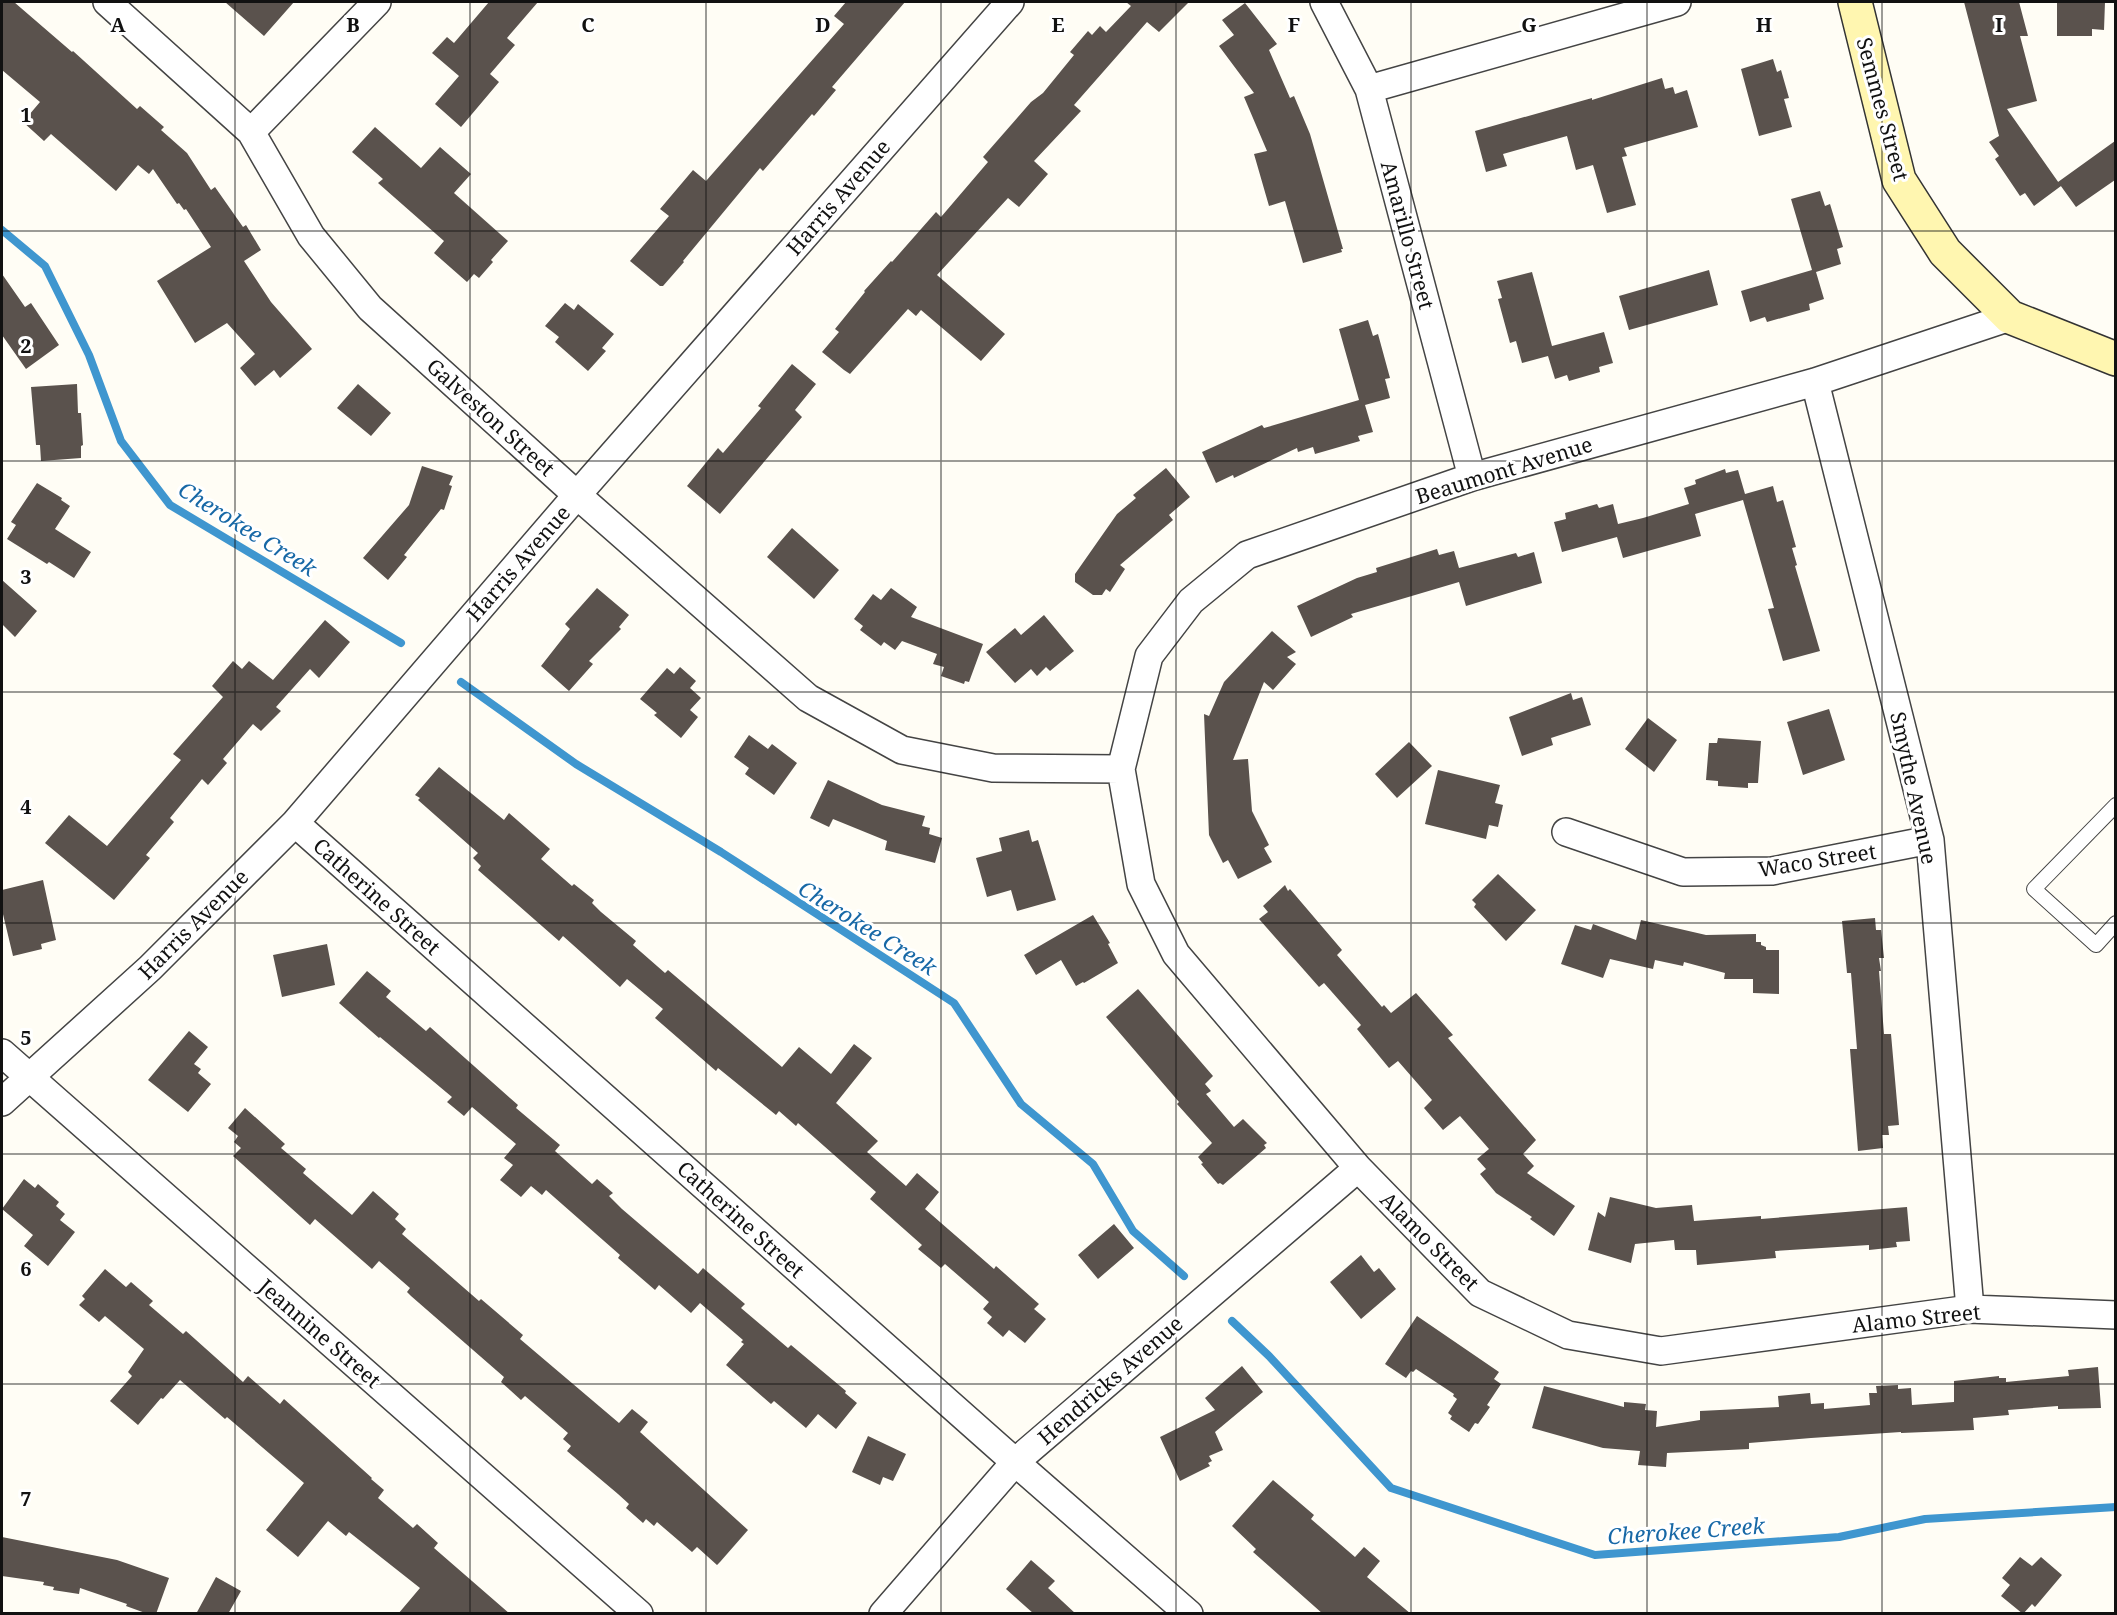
<svg xmlns="http://www.w3.org/2000/svg" width="2117" height="1615" font-family="'Noto Serif',serif">
  <rect width="100%" height="100%" fill="#fffdf5"/>
  <g fill="none" stroke-linecap="round" stroke-linejoin="round">
    <path stroke="#3f96cf" stroke-width="8" d="M2,230L45,266L89,355L121,441L170,505L401,643
      M461,682L576,764L721,852L954,1003L1021,1104L1093,1164L1133,1231L1184,1276
      M1232,1321L1269,1356L1391,1488L1595,1555L1839,1537L1925,1519L2116,1507"/>
  </g>
  <path fill="#5a524d" d="M2,2H14L72,52L73,51L137,109L140,106L164,127L161,130L187,153L211,190L215,187L243,227L246,225L261,250L244,261L271,302L312,349L280,378L274,370L255,386L240,368L255,354L227,323L195,343L157,281L211,247L186,209L184,210L179,203L177,204L153,169L149,174L138,165L116,191L51,134L44,141L23,122L40,102L2,70Z
    M225,2H294L264,36Z
    M489,2H538L507,38L515,45L490,74L499,82L461,127L435,104L459,76L432,53L447,37L454,43Z
    M846,2H905L832,87L836,90L814,116L812,114L763,171L760,168L683,261L684,262L663,286H660L630,261L669,216L660,209L693,170L706,181L844,24L834,16Z
    M1126,2H1189L1159,32L1147,22L1074,105L1081,111L1034,161L1048,174L1019,207L1008,198L937,275L1005,334L981,361L921,310L916,316L908,309L850,374L844,370L822,352L839,332L835,329L865,292L864,291L891,261L892,262L936,212L941,217L988,162L983,157L1031,102L1043,93L1074,55L1070,52L1088,31L1092,35L1100,26L1106,32L1131,6Z
    M1964,2H2019L2028,36H2020L2037,101L2007,109L2061,186L2034,206L2025,193L2020,196L1995,159L1999,156L1989,142L1999,136Z
    M2057,2H2105L2104,30L2092,29V36H2057Z
    M1245,3L1277,44L1269,50L1290,98L1294,96L1310,134L1343,249H1341L1342,252L1303,263L1285,201L1269,206L1254,154L1267,151L1244,97L1254,93L1219,46L1234,35L1222,20Z
    M1773,59L1777,72L1781,70L1789,98L1784,99L1792,127L1759,136L1741,69Z
    M1662,78L1665,89L1673,87L1675,94L1687,90L1698,127L1624,148L1627,156L1622,157L1636,205L1607,213L1593,165L1576,170L1567,136L1503,154L1507,166L1486,172L1475,131L1592,98V100Z
    M375,127L421,168L440,147L471,174L454,193L508,241L491,260L493,262L479,278L474,274L467,282L434,253L444,241L378,183L383,179L352,152Z
    M2115,141V180L2076,207L2058,182Z
    M1820,191L1825,206L1830,204L1843,247L1837,249L1841,264L1816,272L1824,299L1809,304L1810,310L1767,322L1765,317L1750,322L1741,291L1812,270L1791,199Z
    M1709,270L1718,305L1629,330L1619,296Z
    M1532,272L1552,346L1604,332L1613,363L1599,367L1600,372L1569,381L1567,375L1555,379L1548,356L1522,363L1516,341L1510,343L1498,299L1502,298L1497,281Z
    M2,274L25,307L31,303L59,345L26,369L2,335Z
    M565,303L574,310L578,304L614,334L602,348L606,351L588,371L555,342L559,337L545,326Z
    M1368,320L1373,336L1378,334L1390,378L1385,379L1390,398L1365,405L1373,432L1358,436L1360,441L1315,454L1313,447L1298,452L1297,448L1234,478L1233,475L1216,483L1202,452L1262,425L1264,428L1359,400L1339,329Z
    M792,364L816,384L795,410L802,417L720,514L687,486L718,448L723,453L761,408L758,406Z
    M77,384L78,413H81L83,445L81,446V458L41,461L40,445H36L31,387Z
    M358,384L391,413L371,436L337,408Z
    M422,466L453,476L449,485L452,486L444,510L441,509L404,555L407,557L388,580L363,558L409,505Z
    M1166,468L1190,497L1169,515L1173,520L1120,565L1125,569L1110,592L1106,589L1102,595H1093L1075,582V574L1117,514L1136,498L1133,495Z
    M1725,469L1726,473L1738,470L1745,494L1773,486L1777,502L1783,500L1796,547L1792,548L1797,565L1795,566L1820,651L1783,661L1768,609L1774,608L1743,500L1695,514L1701,536L1623,558L1617,537L1562,552L1554,522L1566,519L1565,513L1597,504L1599,508L1613,504L1618,524L1643,518L1689,504L1684,488L1696,484L1695,480Z
    M37,483L62,498L61,500L70,506L55,529L91,552L74,578L49,562L47,564L7,539L16,525L11,522Z
    M792,528L839,570L814,599L767,557Z
    M1437,549L1439,555L1454,551L1459,568L1516,553L1518,557L1534,552L1542,583L1466,606L1459,582L1351,614L1353,617L1311,637L1297,606L1357,578L1377,572L1376,568Z
    M2,580L37,611L15,637L2,624Z
    M597,588L629,615L619,627L621,629L589,661L593,664L569,691L541,666L570,629L565,624Z
    M891,588L917,607L911,617L983,644L969,682L965,681L964,684L941,676L944,667L933,664L937,654L902,641L895,650L884,642L881,646L860,630L863,626L854,619L873,594L881,600Z
    M1044,615L1074,651L1050,671L1046,667L1037,676L1031,669L1015,683L986,652L1015,628L1021,635Z
    M325,620L350,642L319,678L310,669L276,707L281,711L261,731L253,724L223,759L227,763L208,785L202,779L170,818L174,822L146,855L150,858L114,900L45,843L69,815L107,846L181,760L173,754L223,697L212,686L233,661L242,669L249,661L273,680Z
    M1272,631L1296,652L1287,657L1296,664L1273,690L1264,682L1233,760L1248,759L1252,811L1269,845L1264,848L1272,862L1238,879L1228,860L1223,863L1209,835L1204,714L1209,716L1224,682Z
    M680,667L696,681L690,688L701,698L690,710L698,717L681,738L654,715L657,713L640,699L667,668L674,674Z
    M1571,693L1573,700L1582,697L1591,725L1551,738L1553,745L1522,756L1509,717Z
    M1829,709L1845,760L1803,775L1787,722Z
    M1648,718L1677,740L1654,772L1625,749Z
    M749,735L768,749L772,744L797,763L774,795L745,774L749,768L734,757Z
    M1718,738L1761,741L1758,783H1748V788L1718,786V781L1706,780L1709,743H1717Z
    M1409,742L1432,766L1397,798L1375,774Z
    M439,767L504,820L509,813L550,849L541,859L572,886L574,884L594,900L592,903L601,912L636,941L633,945L665,973L668,970L782,1067L799,1047L831,1074L854,1044L872,1058L836,1103L878,1141L867,1152L906,1186L917,1173L939,1192L925,1209L994,1269L996,1266L1039,1304L1034,1309L1046,1319L1025,1343L1009,1330L1003,1337L987,1323L992,1317L983,1309L989,1302L945,1264L941,1268L918,1249L922,1245L870,1199L876,1192L798,1123L796,1126L779,1111L776,1115L718,1068L716,1071L655,1018L663,1009L627,979L620,987L563,936L559,941L478,870L481,866L473,858L478,853L418,800L420,798L415,795Z
    M1438,770L1500,785L1495,803L1503,805L1498,827L1489,825L1486,839L1425,824Z
    M828,780L882,805L925,816L922,826L930,828L929,834L942,838L935,863L885,850L887,841L833,819L829,827L810,818Z
    M1029,830L1032,842L1038,840L1056,900L1017,911L1011,890L987,897L976,858L1002,851L999,838Z
    M1498,874L1536,910L1506,941L1474,907L1476,904L1472,900Z
    M43,880L56,940L41,944L42,949L13,956L2,910V890Z
    M1285,885L1288,891L1290,889L1342,950L1337,955L1382,1007L1384,1005L1391,1013L1416,993L1453,1035L1448,1038L1536,1140L1523,1154L1534,1166L1527,1173L1575,1206L1554,1236L1530,1219L1532,1217L1496,1193L1480,1174L1486,1169L1477,1159L1489,1149L1460,1116L1443,1130L1424,1108L1432,1100L1398,1061L1389,1068L1357,1029L1361,1025L1324,983L1319,987L1259,919L1268,912L1263,906Z
    M1093,915L1110,943L1108,944L1118,963L1084,983L1083,982L1076,986L1061,960L1036,975L1024,955Z
    M1875,918L1876,930H1881L1884,958H1879L1881,971H1879L1884,1034H1891L1899,1125L1888,1126L1889,1135H1882L1883,1148L1858,1151L1850,1049H1857L1851,973H1847L1842,921Z
    M1641,920L1706,935L1756,934V942H1761V945L1766,947V950H1779V994L1753,993V979H1724L1725,973L1684,962L1683,966L1655,960L1653,969L1610,959L1603,978L1561,964L1575,925L1591,930L1593,924L1636,940Z
    M327,944L335,985L282,997L273,955Z
    M367,971L391,991L386,997L426,1031L430,1027L518,1105L516,1108L560,1145L555,1151L592,1184L597,1179L613,1193L609,1196L622,1209L698,1274L703,1268L745,1304L741,1308L788,1348L791,1345L846,1391L845,1393L857,1403L836,1429L818,1414L806,1428L774,1401L771,1404L726,1365L744,1344L741,1342L743,1340L700,1303L691,1313L659,1285L655,1290L618,1258L620,1255L546,1190L542,1195L531,1186L521,1197L500,1180L513,1165L504,1158L516,1144L472,1107L464,1116L447,1102L452,1097L380,1037L379,1038L339,1003Z
    M1138,989L1213,1076L1205,1084L1211,1091L1206,1094L1234,1127L1243,1119L1267,1143L1264,1145L1266,1148L1223,1185L1220,1183L1218,1184L1201,1164L1203,1163L1198,1157L1212,1143L1177,1104L1179,1102L1106,1017Z
    M189,1031L208,1047L194,1064L201,1069L198,1073L211,1084L188,1112L148,1080Z
    M245,1108L285,1144L281,1148L306,1169L303,1173L352,1215L373,1191L399,1214L395,1219L406,1229L402,1234L479,1301L481,1299L523,1335L520,1339L619,1423L632,1409L648,1422L640,1432L748,1530L720,1562L717,1565L697,1547L692,1552L657,1522L654,1526L646,1519L643,1523L626,1508L629,1504L618,1494L567,1451L571,1446L563,1439L568,1433L525,1396L521,1400L501,1382L504,1377L411,1296L407,1292L410,1288L379,1261L372,1269L315,1219L310,1225L233,1156L241,1148L234,1142L238,1136L228,1128Z
    M24,1179L35,1188L38,1184L59,1202L56,1206L65,1214L60,1220L75,1232L48,1266L24,1246L33,1235L2,1209Z
    M1610,1197L1656,1208L1692,1205L1694,1221L1761,1216V1219L1907,1207L1910,1241L1896,1242L1897,1247L1869,1250V1245L1775,1251L1776,1258L1697,1265L1696,1250H1675L1674,1240L1635,1244L1631,1263L1588,1250L1598,1212L1605,1217Z
    M1114,1224L1134,1248L1098,1279L1078,1255Z
    M1361,1255L1374,1272L1379,1268L1396,1289L1361,1319L1330,1282Z
    M105,1269L126,1287L131,1282L153,1301L149,1305L183,1334L186,1331L243,1382L248,1376L280,1404L284,1399L372,1478L371,1479L384,1490L378,1498L413,1528L417,1524L438,1543L434,1548L510,1614H398L420,1588L349,1532L346,1536L328,1521L298,1557L266,1530L304,1483L227,1417L225,1419L180,1380L163,1399L161,1398L138,1425L110,1401L132,1376L128,1372L144,1349L105,1316L99,1322L79,1305L85,1299L82,1296Z
    M1417,1316L1499,1372L1494,1379L1501,1384L1487,1405L1490,1407L1478,1424L1475,1423L1469,1432L1450,1419L1452,1416L1448,1413L1457,1399L1453,1396L1454,1394L1416,1369L1413,1372L1411,1371L1406,1378L1385,1364Z
    M1242,1366L1263,1392L1215,1432L1223,1450L1209,1456L1212,1461L1208,1463L1210,1466L1180,1481L1160,1437L1215,1410L1205,1398Z
    M2098,1367L2101,1408L2058,1409V1406L2008,1410L2009,1415L1973,1418L1974,1430L1901,1433V1432L1811,1438L1749,1443V1449L1667,1453L1666,1467L1638,1465L1640,1451L1603,1448L1532,1428L1544,1386L1624,1407V1402L1646,1404L1645,1410L1657,1411L1656,1427L1700,1420V1411L1779,1407L1778,1396L1810,1393L1811,1404L1824,1403V1409L1870,1405L1869,1393H1877L1876,1386L1898,1385V1389L1911,1388L1912,1405L1954,1402V1381L1999,1376V1378H2006V1382L2069,1376L2068,1370Z
    M868,1436L906,1454L893,1481L883,1477L880,1485L852,1472Z
    M1273,1480L1314,1515L1311,1519L1355,1557L1364,1547L1380,1561L1367,1577L1411,1614H1323L1253,1552L1256,1549L1232,1526Z
    M2,1537L117,1560L169,1578L156,1614H148L126,1606L127,1604L80,1588L79,1594L53,1590L54,1587L43,1585L44,1582L2,1576Z
    M2020,1557L2032,1566L2041,1557L2062,1575L2035,1607L2032,1604L2023,1614L2001,1596L2010,1585L2002,1578Z
    M1031,1560L1055,1581L1048,1588L1076,1614H1034L1006,1589Z
    M216,1577L241,1591L228,1614H196Z"/>
  <g fill="none" stroke-linecap="round" stroke-linejoin="round">
    <g stroke="#444" stroke-width="16">
      <path id="service" d="M2116,805L2034,889L2096,945L2116,923"/>
    </g>
    <g stroke="#444" stroke-width="30">
      <path id="minor" d="M107,2L251,132L311,236L370,308L577,495L808,698L902,750L993,768L1121,769
        M1324,2L1369,89L1472,477
        M1369,89L1677,2
        M251,132L377,2
        M2010,317L1815,382L1472,477L1247,555L1191,601L1149,656L1121,769L1141,884L1176,954L1358,1168L1480,1293L1568,1335L1661,1351L1970,1309L2116,1315
        M1815,382L1930,840L1970,1309
        M295,823L1015,1462L1189,1614
        M1566,832L1683,872L1772,871L1930,840
        M2,1053L639,1614
        M2,1102L150,968L295,823L577,495L1010,2
        M883,1614L1015,1462L1358,1168"/>
    </g>
    <g stroke="#333" stroke-width="36">
      <path id="secondary" d="M1855,2L1899,180L1945,252L2010,317L2116,359"/>
    </g>
    <use href="#service" stroke="#fff" stroke-width="14"/>
    <use href="#minor" stroke="#fff" stroke-width="27"/>
    <use href="#secondary" stroke="#fff6b0" stroke-width="33"/>
  </g>
  <path fill="none" stroke="#111" stroke-width="1.5" stroke-opacity="0.55" d="M235,2V1614M470,2V1614M706,2V1614M941,2V1614M1176,2V1614M1411,2V1614M1647,2V1614M1882,2V1614M2,231H2116M2,461H2116M2,692H2116M2,923H2116M2,1154H2116M2,1384H2116"/>
  <g text-anchor="middle" dominant-baseline="central" stroke-width="6" stroke-linejoin="round" paint-order="stroke">
    <g font-size="21" fill="#111" stroke="#fff">
      <text transform="translate(1883 109) rotate(75)">Semmes Street</text>
      <text transform="translate(838 197) rotate(-49)">Harris Avenue</text>
      <text transform="translate(1408 235) rotate(75)">Amarillo Street</text>
      <text transform="translate(491 417) rotate(42)">Galveston Street</text>
      <text transform="translate(1504 470) rotate(-17)">Beaumont Avenue</text>
      <text transform="translate(518 563) rotate(-49)">Harris Avenue</text>
      <text transform="translate(1914 788) rotate(78)">Smythe Avenue</text>
      <text transform="translate(1817 860) rotate(-9)">Waco Street</text>
      <text transform="translate(377 896) rotate(42)">Catherine Street</text>
      <text transform="translate(193 924) rotate(-45)">Harris Avenue</text>
      <text transform="translate(741 1219) rotate(42)">Catherine Street</text>
      <text transform="translate(1430 1241) rotate(45)">Alamo Street</text>
      <text transform="translate(1916 1318) rotate(-6)">Alamo Street</text>
      <text transform="translate(320 1333) rotate(41)">Jeannine Street</text>
      <text transform="translate(1110 1380) rotate(-41)">Hendricks Avenue</text>
    </g>
    <g font-size="22" font-style="italic" fill="#1768a6" stroke="#fff">
      <text transform="translate(248 528) rotate(32)">Cherokee Creek</text>
      <text transform="translate(868 927) rotate(32)">Cherokee Creek</text>
      <text transform="translate(1686 1530) rotate(-4)">Cherokee Creek</text>
    </g>
  </g>
  <g font-size="20" text-anchor="middle" font-weight="bold" fill="#111" stroke="#fff" stroke-width="6" stroke-linejoin="round" paint-order="stroke">
    <text x="118" y="32">A</text>
    <text x="353" y="32">B</text>
    <text x="588" y="32">C</text>
    <text x="823" y="32">D</text>
    <text x="1058" y="32">E</text>
    <text x="1294" y="32">F</text>
    <text x="1529" y="32">G</text>
    <text x="1764" y="32">H</text>
    <text x="1999" y="32">I</text>
    <text x="26" y="122">1</text>
    <text x="26" y="353">2</text>
    <text x="26" y="584">3</text>
    <text x="26" y="814">4</text>
    <text x="26" y="1045">5</text>
    <text x="26" y="1276">6</text>
    <text x="26" y="1506">7</text>
  </g>
  <rect width="2117" height="1615" fill="none" stroke="#111111" stroke-width="6"/>
</svg>
